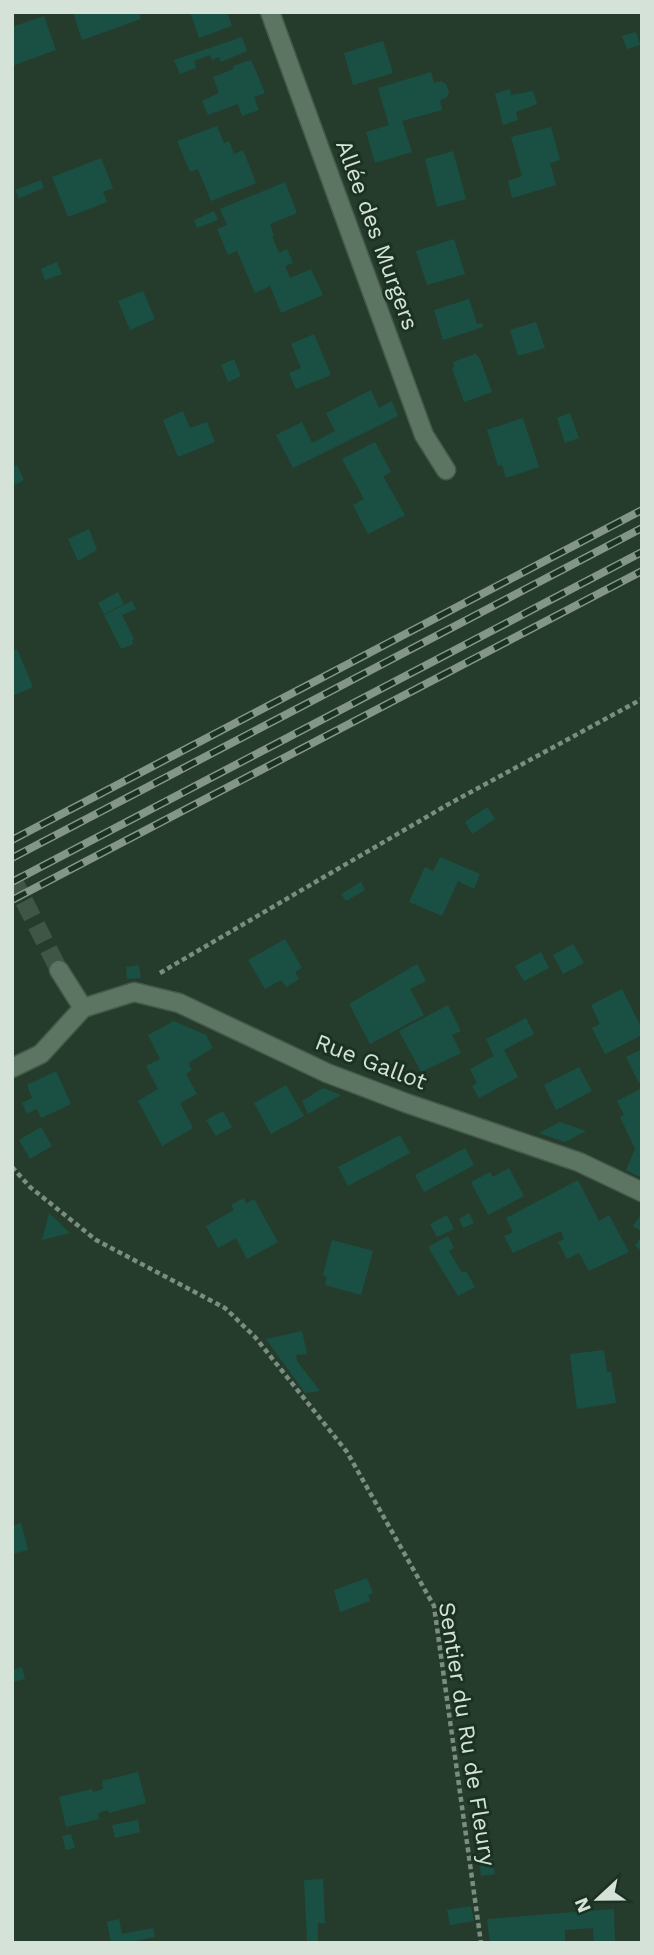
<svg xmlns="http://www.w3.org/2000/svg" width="654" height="1955" font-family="'Work Sans',sans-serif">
  <rect width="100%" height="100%" fill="#253c2c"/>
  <path fill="#1a5044" d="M73,12H139L141,19L82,40Z
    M190,12H227L232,26L199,38Z
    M44,16L56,50L12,66V27Z
    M636,32L640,45L627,49L622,36Z
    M242,37L247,51L221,62L219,57L212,60L210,55L194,61L196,68L180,74L174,60Z
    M383,41L393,73L353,85L344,53Z
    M251,60L265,93L254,97L259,110L242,116L238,104L208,115L202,101L219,93L213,77L234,69L233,66Z
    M431,72L434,83L441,81L446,84L449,93L446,98L440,100L442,110L402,121L412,152L375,163L366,132L389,125L378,88Z
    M510,89L511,95L533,91L537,104L516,112L518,120L503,125L495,94Z
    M217,126L224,143L229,141L234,154L243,150L256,183L211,201L198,169L190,172L177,141Z
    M551,127L560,160L550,163L556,185L512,198L508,181L522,176L511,137Z
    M453,151L466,199L437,207L425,159Z
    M101,158L113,188L103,192L107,202L68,217L52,177Z
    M41,180L44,188L19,198L15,190Z
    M285,182L297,213L270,224L274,236H272L279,253L287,249L293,263L285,266L290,278L311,269L323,295L281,313L270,286L255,293L237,251L228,255L217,229L227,225L220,209Z
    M214,211L218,220L197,228L194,220Z
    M454,239L465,274L427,285L416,251Z
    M57,262L62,274L45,280L41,269Z
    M143,291L155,319L130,330L118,301Z
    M469,299L477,324L482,323L483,327L443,340L434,310Z
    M536,322L545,348L518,356L510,330Z
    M314,334L331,375L296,389L289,373L301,368L291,344Z
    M475,354L480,359L492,392L464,402L452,368L454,367L453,362Z
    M234,359L241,376L228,382L221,365Z
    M371,390L379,408L392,401L398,416L293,468L276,435L302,422L312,443L335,431L326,413Z
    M183,411L190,428L207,422L215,442L178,457L163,420Z
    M570,413L579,438L565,443L557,418Z
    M523,418L539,467L506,478L502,465L498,466L487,430Z
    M375,442L391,472L383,476L405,515L368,534L353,505L364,499L342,459Z
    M17,465L24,480L15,485L12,479V467Z
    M89,529L97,550L78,561L68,539Z
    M118,592L124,604L104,614L98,603Z
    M132,601L136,609L122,615L134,639L132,640L133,644L121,649L104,615Z
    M17,649L33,687L12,696V651Z
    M487,807L495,819L472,834L465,822Z
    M440,857L480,874L474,889L458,881L442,916L409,902L425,867L433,871Z
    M361,882L365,890L346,901L341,894Z
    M285,939L302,968L295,972L299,979L286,987L281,980L265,989L248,960Z
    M573,944L584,963L563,974L553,955Z
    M541,952L549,968L524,981L515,966Z
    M417,964L426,981L410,989L424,1015L370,1044L349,1004Z
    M139,965L141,978L127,979L126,967Z
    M622,989L642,1029V1035L605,1054L592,1028L600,1024L591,1005Z
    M448,1005L461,1031L452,1035L461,1053L421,1072L399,1031Z
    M526,1018L534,1034L504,1050L518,1077L479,1098L472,1086L477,1083L470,1069L494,1056L486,1039Z
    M174,1021L206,1035L213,1048L188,1063L192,1070L186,1074L197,1094L180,1103L193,1128L162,1146L138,1101L158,1089L146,1066L160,1059L148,1035Z
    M642,1049V1081L639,1083L626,1057Z
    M579,1067L592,1091L556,1110L544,1085Z
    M56,1071L71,1104L41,1118L37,1109L27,1114L22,1103L32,1098L27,1085Z
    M286,1085L304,1116L271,1134L254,1103Z
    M323,1088L341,1095L308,1114L302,1101Z
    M642,1088V1178L626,1170L635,1149L620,1117L624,1115L617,1101Z
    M223,1111L232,1127L216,1136L206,1120Z
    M560,1122L586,1131L565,1142L539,1133Z
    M41,1127L52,1146L30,1159L19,1140Z
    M400,1135L410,1153L348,1186L338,1167Z
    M465,1148L474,1165L424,1192L415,1175Z
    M509,1168L524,1196L488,1215L471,1182L490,1172L493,1177Z
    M578,1180L599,1221L609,1215L629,1252L589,1271L579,1253L567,1259L558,1242L564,1239L561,1231L513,1253L504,1236L513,1232L506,1218Z
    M244,1198L246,1204L254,1199L278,1242L247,1259L236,1238L218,1248L206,1226L234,1210L231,1205Z
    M49,1213L70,1233L42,1240Z
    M469,1213L474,1223L463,1228L459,1219Z
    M642,1213V1232L633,1226Z
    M447,1215L454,1229L437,1237L430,1224Z
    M642,1235V1251L635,1246Z
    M448,1236L454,1248L449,1251L462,1273L466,1271L475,1287L458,1296L428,1247Z
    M332,1240L373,1251L361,1295L325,1285L327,1277L323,1275Z
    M302,1331L307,1354L296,1355L297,1361L320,1391L305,1393L266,1339Z
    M604,1350L607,1372H611L616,1403L577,1409L570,1354Z
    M21,1523L28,1550L12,1554V1526Z
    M367,1578L373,1593L368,1595L370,1601L340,1612L334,1590Z
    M22,1667L25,1679L12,1682V1670Z
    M138,1772L146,1803L109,1813L108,1810L98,1813L99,1819L66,1827L59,1797L92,1789L93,1792L103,1789L102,1781Z
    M138,1820L140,1832L115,1838L112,1825Z
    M71,1834L75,1848L66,1850L62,1836Z
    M492,1855L495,1874L481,1876L479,1856Z
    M323,1879L325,1923H318V1943H307L304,1880Z
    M471,1906L474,1921L450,1925L447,1910Z
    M614,1909L615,1943H594L593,1928L565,1930V1943H490L487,1919Z
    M119,1919L122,1934L153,1928L155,1937L124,1943H111L107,1922Z"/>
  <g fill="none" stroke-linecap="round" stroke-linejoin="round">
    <path stroke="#3f5546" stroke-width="18" stroke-dasharray="18 9" stroke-linecap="butt" d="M12,877L59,970"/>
    <g stroke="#44584b" stroke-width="21">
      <path id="minor" d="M270,12L424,435L446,470
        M59,970L83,1008
        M12,1068L41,1054L83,1008L134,992L179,1003L327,1073L406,1103L579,1162L642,1192"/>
    </g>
    <path stroke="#7b8d80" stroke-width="4.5" stroke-dasharray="5 3.5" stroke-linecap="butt" d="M160,973L447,805L642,699
      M12,1167L30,1187L96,1240L225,1308L255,1337L347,1452L434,1606L481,1943"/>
    <use href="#minor" stroke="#5c7563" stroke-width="18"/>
    <g stroke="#849689" stroke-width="8">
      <path id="rail" d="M12,840L642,510
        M12,858L642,528
        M12,882L642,552
        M12,900L642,571"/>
    </g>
    <use href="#rail" stroke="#1b3122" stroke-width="5" stroke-dasharray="16" stroke-linecap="butt"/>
  </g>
  <g text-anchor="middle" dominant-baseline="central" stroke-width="6" stroke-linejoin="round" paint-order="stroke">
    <g font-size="23" fill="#d5e2d8" stroke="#1b3122">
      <text transform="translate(377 235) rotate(70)">Allée des Murgers</text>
      <text transform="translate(371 1062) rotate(21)">Rue Gallot</text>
      <text transform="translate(467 1734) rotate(81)">Sentier du Ru de Fleury</text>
    </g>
  </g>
  <rect width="654" height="1955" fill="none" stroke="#d5e2d8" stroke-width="28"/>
  <g transform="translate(598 1899) rotate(248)" stroke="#1b3122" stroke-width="5" paint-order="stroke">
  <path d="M0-5L12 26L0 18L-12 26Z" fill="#d5e2d8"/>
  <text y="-10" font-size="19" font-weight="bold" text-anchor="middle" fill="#d5e2d8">N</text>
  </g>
</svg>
